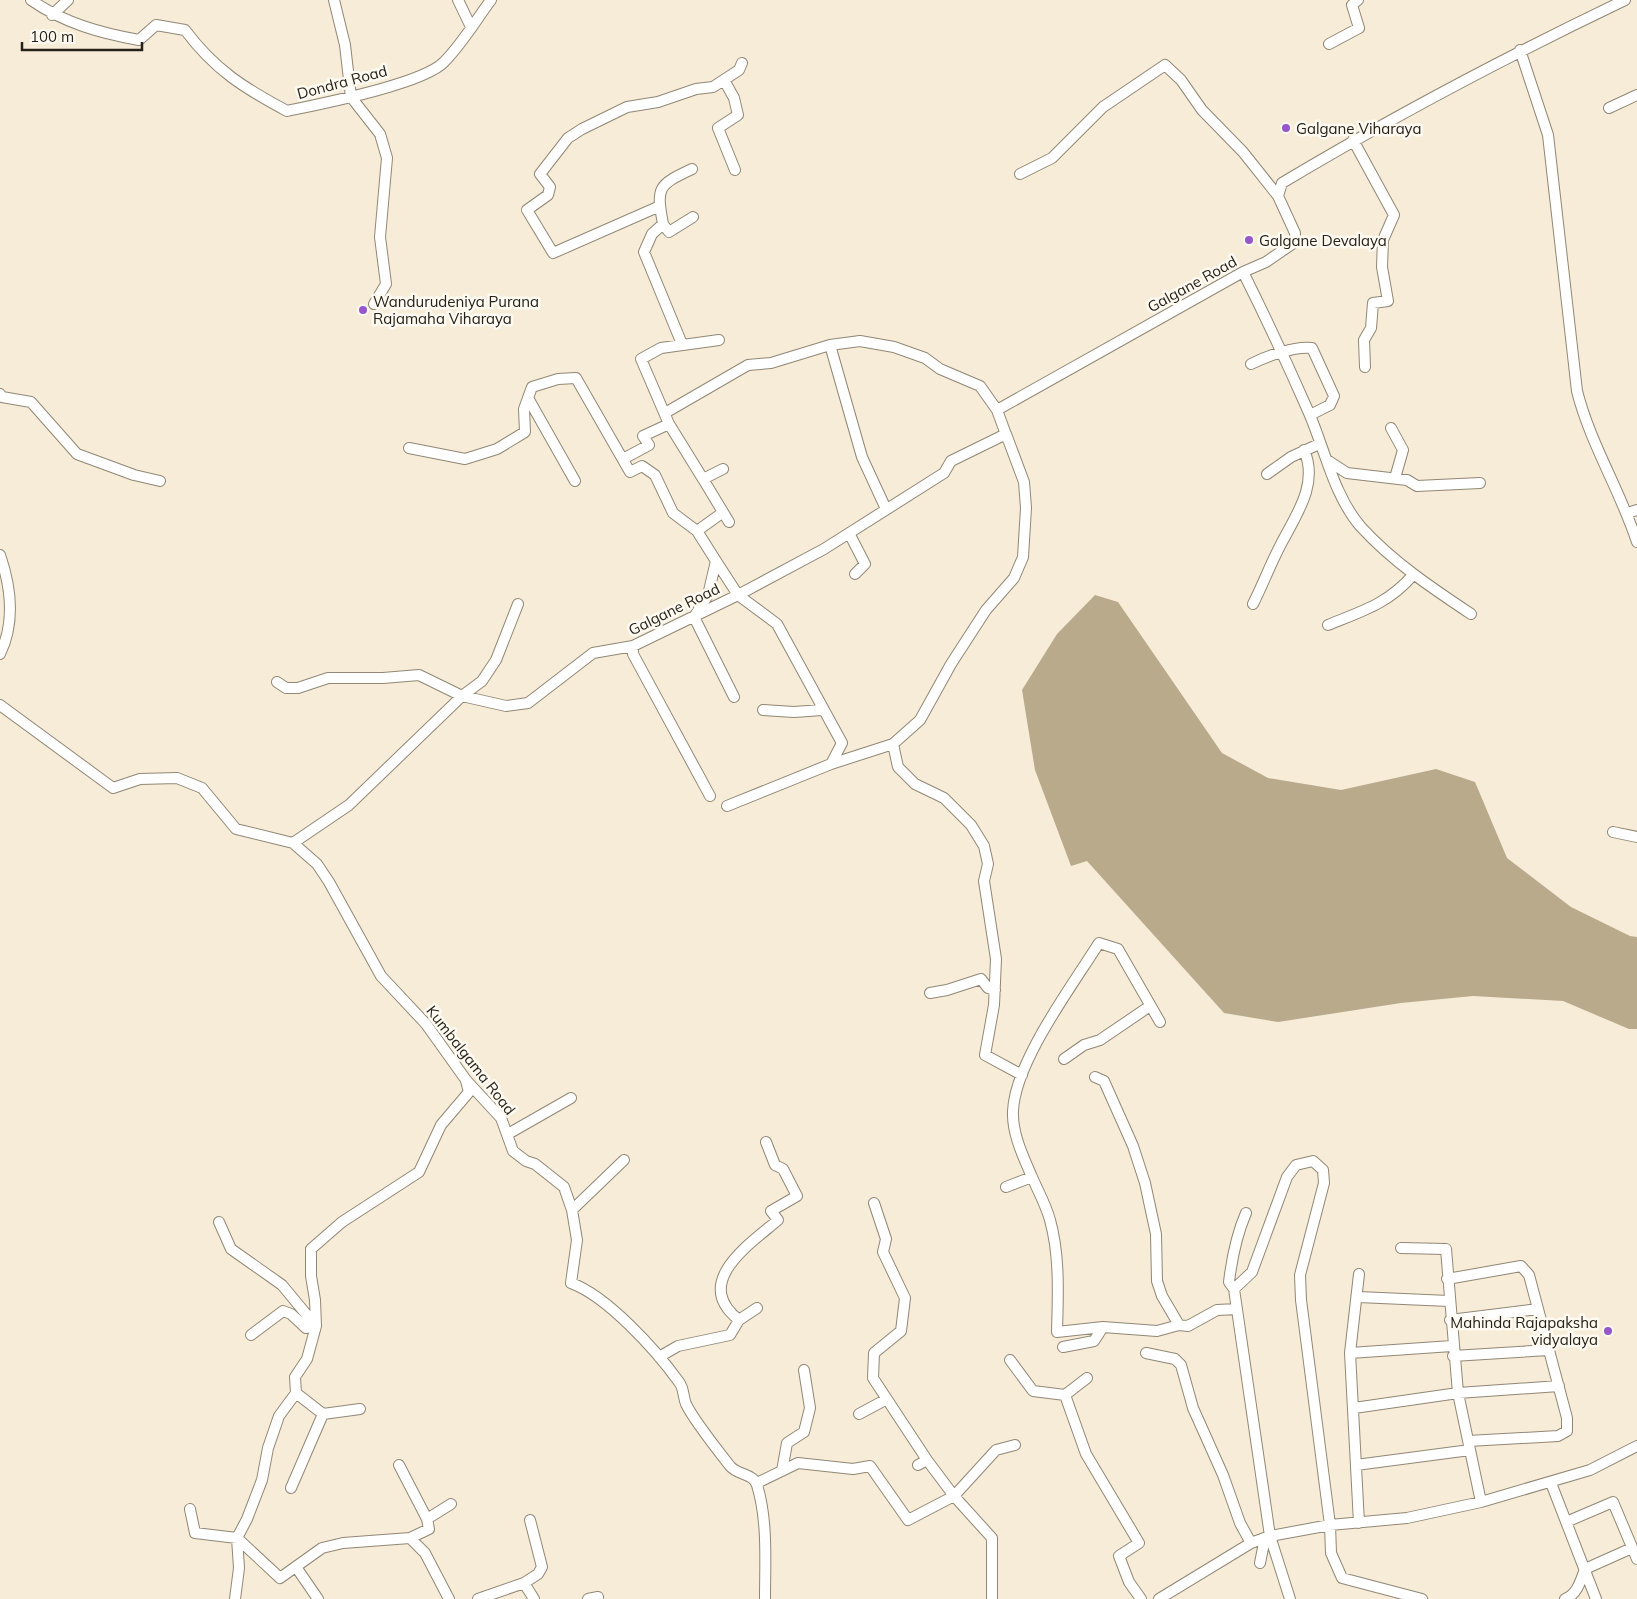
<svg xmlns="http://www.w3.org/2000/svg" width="1637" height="1599" font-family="Mulish,sans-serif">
  <rect width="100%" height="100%" fill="#f7ecd7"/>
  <path fill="#b9aa8c" d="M1095,595L1118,602L1222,753L1268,778L1341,790L1436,769L1475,782L1507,858L1571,907L1630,936L1637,937V1029H1629L1563,1001L1473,996L1401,1003L1278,1022L1224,1013L1087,861L1071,866L1035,770L1022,690L1057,634Z"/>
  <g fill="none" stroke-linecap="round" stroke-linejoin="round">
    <g stroke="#918775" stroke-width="12">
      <path id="minor" d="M31,0C64,23 100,33 139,40L156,25L185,30C215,70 244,88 287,111C320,104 423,84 444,62C462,44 476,20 491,0
        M334,0L345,45L351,97L380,134L387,158L380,237L386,284L374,304
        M458,0L471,27
        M52,15L68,0
        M1329,44L1359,28L1352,5L1358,0
        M1520,50L1548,135L1577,391C1590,443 1620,490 1637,542
        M724,80L734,98L738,115L718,128L735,170
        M1609,108L1637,95
        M1353,140L1394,215L1383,240L1382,267L1388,301L1373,303L1371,328L1364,340L1365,367
        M1020,174L1052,158L1103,107L1165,65L1181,80L1202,110L1243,152L1278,196
        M660,206L553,253L527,210L548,195L550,187L540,174L568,138L582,129L627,107L658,102L696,89L713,87L739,70L742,63
        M663,224L669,232L693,217
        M1243,272C1266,318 1288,365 1309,413C1325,450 1334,496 1361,527C1393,562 1432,588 1471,614
        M682,344L644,252L652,234L663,224C656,187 658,185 692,169
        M830,345L862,457L886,509
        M1251,364C1267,356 1294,346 1312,348L1334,396L1330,405L1310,415
        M0,394L2,397L31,402L77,454L134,475L160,481
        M528,398L575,481
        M997,410L1243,272L1266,262L1295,242V233L1278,196L1282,183C1394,116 1508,56 1625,0
        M665,413L748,365L771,363L830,345L860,341L894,347L925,358L940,369L980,386L997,410L1008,440
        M669,424L703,479L723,469
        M1391,428L1403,450L1395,478
        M409,448L465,459L497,449L525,432L524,409L532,387L558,379L576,378L630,472L642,466L655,475L673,513L697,531L716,561L708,595L694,617L734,697
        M623,459L649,445L643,436L669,424L641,359L661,348L719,340
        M1327,460L1347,473L1407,480L1417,486L1480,483
        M1267,474L1291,457L1319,444
        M703,479L729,522
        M1627,513L1637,510
        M697,531L722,513
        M849,533L865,564L855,574
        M0,555C11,587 15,623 0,654
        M716,561L738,595L777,624L842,743L831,764L727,806
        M1253,604C1263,584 1271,563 1281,544C1296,515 1319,484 1304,450
        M1328,625C1362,611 1388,604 1413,575
        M633,646V654L710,796
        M277,682L286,688H298L328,678H383L419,675L462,696L482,681L496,660L518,604
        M0,705L113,788L140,779L177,778L202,788L236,829L293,843L317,864L329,882L381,976L426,1024L466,1080L501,1118L513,1151L526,1161L535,1164L564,1187L572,1210L577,1240L571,1283C607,1296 656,1350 679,1382C684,1388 683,1397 686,1404C693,1419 719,1452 730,1466C737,1475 753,1473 757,1485C768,1521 765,1562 765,1599
        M763,710L794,712L822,710
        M831,764L893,744
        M1613,832L1637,837
        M293,843L349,805L462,696L506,706L528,703L593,653L633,646L738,595L824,549L944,473L951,461L1006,434L1024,482L1026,508L1023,557L1014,578L986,610L951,664L920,720L893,744L898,767L915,784L944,798L971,825L984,846L988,864L984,881L996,959L994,1005L985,1055L1022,1075
        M930,993L947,990L981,979L988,988L995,990
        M1064,1059L1084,1045L1100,1040L1150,1006
        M1095,1077L1104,1081L1133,1146L1145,1183L1156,1234L1157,1281L1162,1296L1179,1325L1188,1326L1217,1310L1237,1309
        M508,1134L571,1098
        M1032,1177C1023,1156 1012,1134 1013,1111C1015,1062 1072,986 1099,943L1118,949L1160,1022
        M1006,1187L1032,1177C1038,1191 1046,1205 1050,1220C1060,1256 1058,1294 1057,1332L1103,1327L1157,1331L1179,1325
        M874,1203L886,1239L883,1252L905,1298L901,1331L874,1353L873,1378L927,1460
        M572,1210L624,1160
        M1246,1213C1236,1236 1232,1257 1229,1282L1234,1289L1252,1272L1287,1177L1296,1165L1313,1161L1323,1170L1324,1183L1300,1275L1301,1300L1330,1525L1331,1553L1342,1578L1422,1599
        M219,1222L231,1249L282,1285L316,1326L306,1328L291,1314L283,1311L251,1335
        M1401,1248L1446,1249L1458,1393L1481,1502
        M1359,1274L1350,1353L1359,1523
        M1447,1279L1521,1266L1529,1275L1567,1418V1431L1558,1436L1468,1441
        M1234,1289L1270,1536L1290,1599
        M1358,1297L1449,1301
        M739,1320C691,1282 750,1244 778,1220L771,1211L797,1196L783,1169L775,1165L766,1142
        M1450,1320L1538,1309
        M1063,1347L1094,1341L1103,1327
        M1146,1353L1175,1359L1181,1365L1193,1408L1223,1475L1240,1523L1251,1543
        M1350,1353L1452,1346
        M1453,1356L1549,1350
        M659,1357L678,1346L730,1335L739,1320L757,1308
        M1010,1360L1033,1391L1065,1395L1086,1454L1139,1543L1119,1556L1129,1582L1141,1599
        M296,1393L323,1414L360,1409
        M1065,1395L1087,1378
        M1354,1408L1458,1393L1559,1386
        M859,1414L887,1399
        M399,1465L427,1519
        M1356,1465L1470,1450
        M782,1471L787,1443L804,1432L810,1408L804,1370
        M757,1483L798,1463L853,1469L870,1466L908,1520L954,1496L927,1460L918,1465
        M1551,1483L1596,1599
        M291,1488L323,1414
        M190,1509L195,1533L237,1538L280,1578L322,1548L343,1543L410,1538L425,1553L449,1599
        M1566,1522L1613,1502L1637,1559
        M410,1538L429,1529L427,1519L451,1504
        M1260,1563L1265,1538
        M296,1567L318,1599
        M524,1583L538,1574L542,1567L530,1520
        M235,1599L239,1568L237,1538L247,1519L262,1480L268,1448L279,1416L296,1393L295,1377L307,1359L316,1326L315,1300L311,1276V1249L342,1222L419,1172L441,1125L469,1092L466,1081
        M478,1599L524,1583L534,1599
        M588,1599L598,1597
        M992,1599V1538L954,1496L996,1450L1015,1445
        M1159,1599L1251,1543L1270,1536L1330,1525L1407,1518L1481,1502L1590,1470L1637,1446
        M1565,1599C1577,1595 1581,1580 1585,1569L1632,1548"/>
    </g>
    <use href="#minor" stroke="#fff" stroke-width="10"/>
  </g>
  <g fill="#9656cc" stroke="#fefaf2" stroke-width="2">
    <circle cx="1286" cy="128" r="5"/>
    <circle cx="1249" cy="240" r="5"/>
    <circle cx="363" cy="310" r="5"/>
    <circle cx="1608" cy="1331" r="5"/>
  </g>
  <g text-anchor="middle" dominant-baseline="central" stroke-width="5" stroke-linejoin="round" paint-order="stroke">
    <g font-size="15" fill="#25221a" stroke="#fefaf2">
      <text transform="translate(342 82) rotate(-15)">Dondra Road</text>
      <text transform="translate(1192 284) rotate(-29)">Galgane Road</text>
      <text transform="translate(674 609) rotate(-26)">Galgane Road</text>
      <text transform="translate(471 1060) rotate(52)">Kumbalgama Road</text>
    </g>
    <g font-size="15" fill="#25221a" stroke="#fefaf2" text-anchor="start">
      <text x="1296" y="128">Galgane Viharaya</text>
      <text x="1259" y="240">Galgane Devalaya</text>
      <text x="373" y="301">Wandurudeniya Purana<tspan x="373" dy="17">Rajamaha Viharaya</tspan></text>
      <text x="1598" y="1322" text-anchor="end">Mahinda Rajapaksha<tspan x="1598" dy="17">vidyalaya</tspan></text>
    </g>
  </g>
  <path d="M22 42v8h120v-8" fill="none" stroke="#25221a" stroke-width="2.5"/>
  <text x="30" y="42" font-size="15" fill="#25221a" stroke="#fefaf2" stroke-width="4" paint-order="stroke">100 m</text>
</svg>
